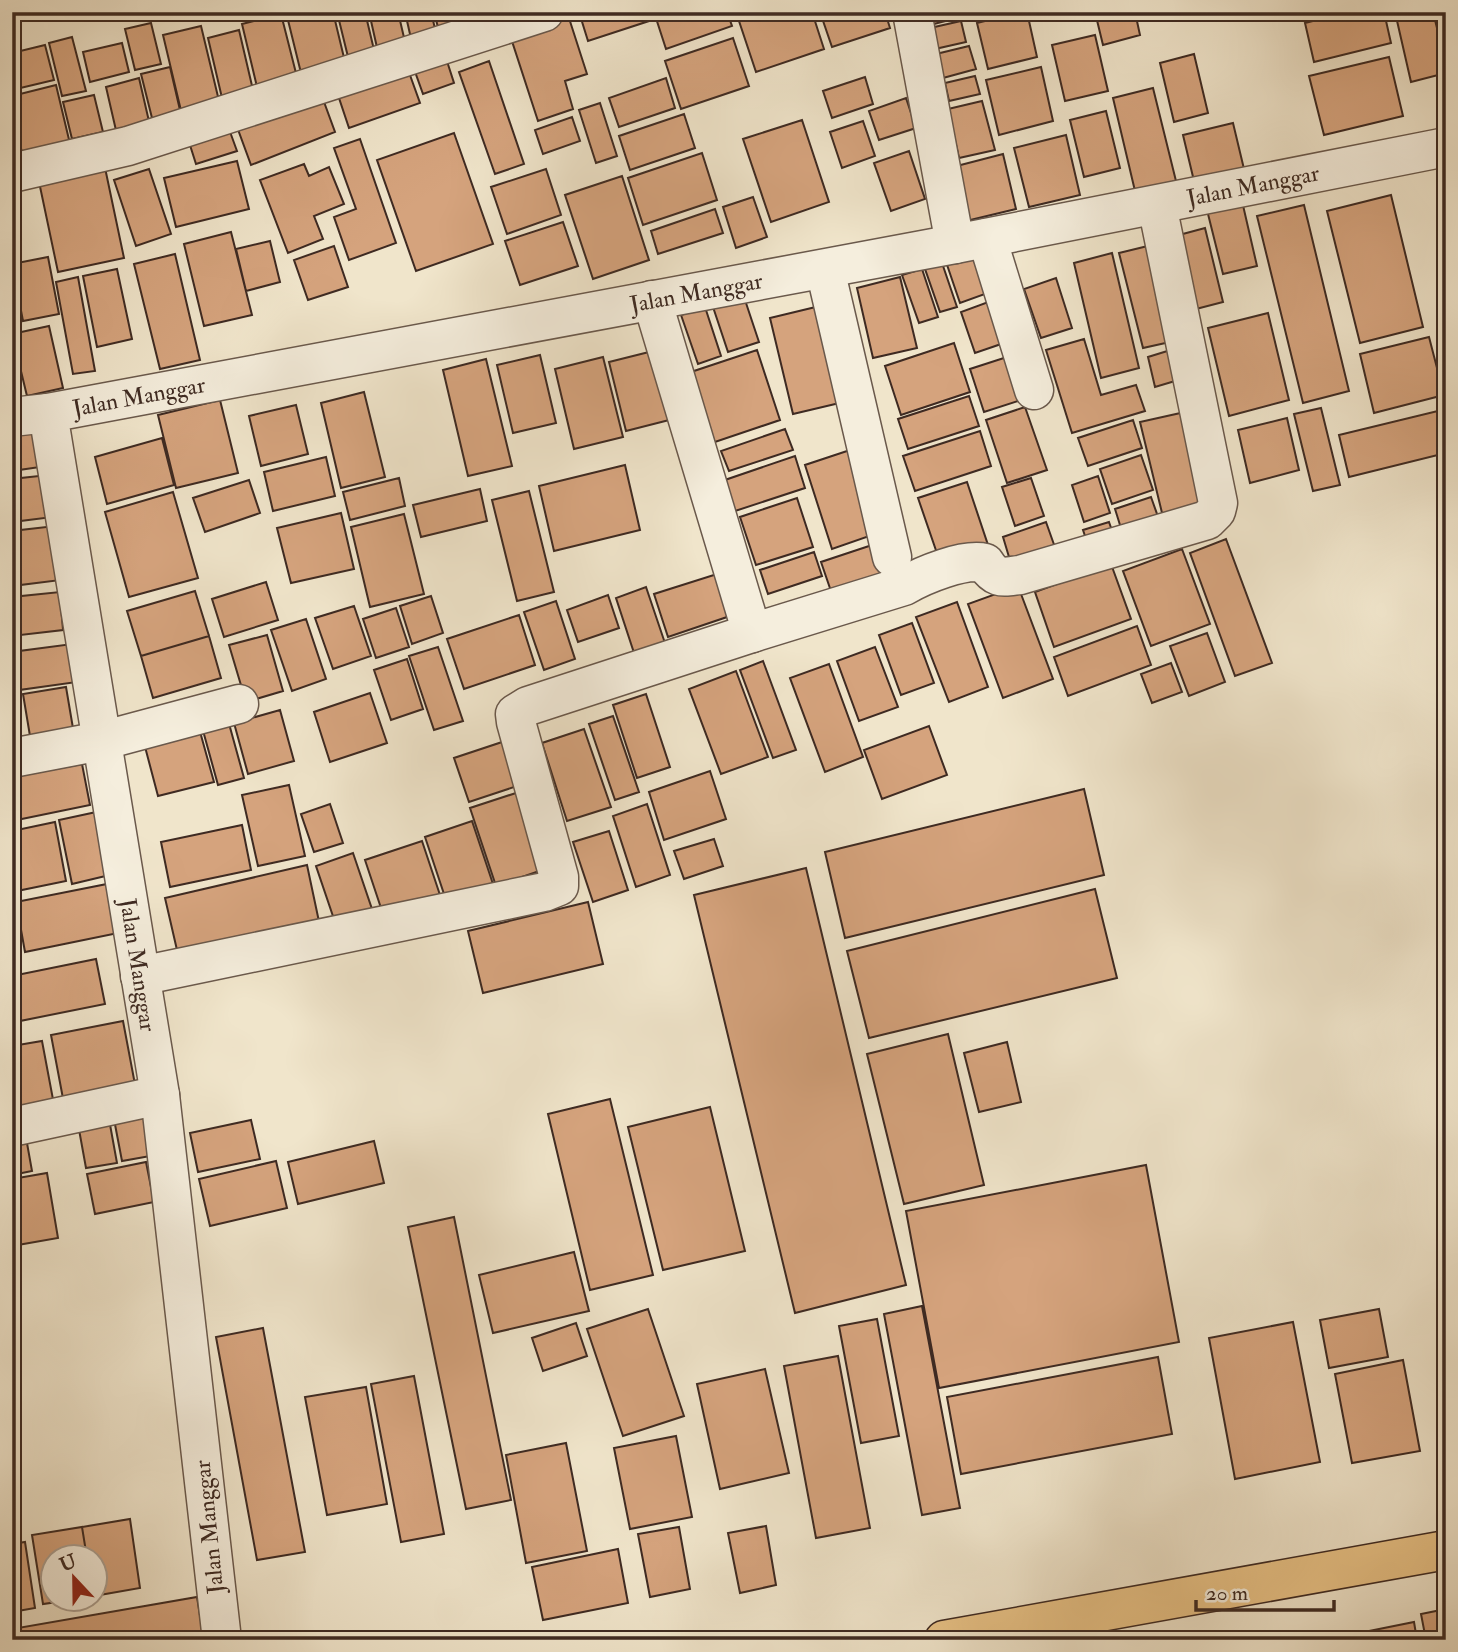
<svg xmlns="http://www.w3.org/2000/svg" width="1458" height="1652" font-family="'IM FELL Double Pica',serif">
  <rect width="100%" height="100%" fill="#f0e5cb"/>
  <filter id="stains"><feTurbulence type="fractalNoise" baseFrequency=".00286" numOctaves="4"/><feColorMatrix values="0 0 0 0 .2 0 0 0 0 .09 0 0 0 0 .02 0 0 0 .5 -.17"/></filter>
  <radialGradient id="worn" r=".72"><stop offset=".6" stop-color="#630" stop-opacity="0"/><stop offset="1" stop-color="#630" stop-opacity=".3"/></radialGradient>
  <path fill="#d5a37d" stroke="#3e2a22" stroke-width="2" d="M286,12H333L346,66L302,77Z
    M337,12H365L375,54L349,61Z
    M369,12H398L406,46L378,52Z
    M405,12H431L437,37L412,43Z
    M434,12H462L466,28L440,35Z
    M579,12H646L649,21L588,41Z
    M654,12H727L732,26L666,49Z
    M736,12H812L824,49L756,72Z
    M820,12H885L890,28L832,47Z
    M927,12H960L961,17L930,25Z
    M1021,12H1027L1037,57L988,69L977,23Z
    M1095,12H1135L1140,35L1103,45Z
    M1348,12H1384L1391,43L1314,62L1305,23Z
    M1395,12H1433L1446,64V73L1411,82Z
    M281,14L298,81L258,91L242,24Z
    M568,15L587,74L565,81L573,109L538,121L510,35Z
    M961,21L966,42L935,49L930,28Z
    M151,23L161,64L135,70L125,29Z
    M201,26L220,105L182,115L163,35Z
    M239,30L253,90L222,98L208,38Z
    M1095,35L1108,91L1065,101L1052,45Z
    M72,37L86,91L62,96L49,43Z
    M733,38L749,86L681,109L665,61Z
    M122,43L129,72L90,82L83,52Z
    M45,45L54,80L12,90V53Z
    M969,46L976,69L943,78L936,54Z
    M1194,54L1208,113L1174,122L1160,63Z
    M445,55L454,83L423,94L413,66Z
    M1389,57L1403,116L1324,135L1309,76Z
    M489,61L524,164L495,174L459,72Z
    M406,64L420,103L349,128L336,89Z
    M170,67L183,123L155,130L141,74Z
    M1041,67L1053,121L999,135L986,80Z
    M975,76L980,94L949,101L945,83Z
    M865,77L873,104L832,118L823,91Z
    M139,78L151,130L118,139L106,87Z
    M666,78L675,108L619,127L609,98Z
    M56,85L71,148L24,160L12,114V96Z
    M1153,88L1176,181L1135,191L1113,98Z
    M320,91L335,132L251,165L236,124Z
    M94,95L103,132L72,139L63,102Z
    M906,98L916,128L879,140L869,111Z
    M982,101L995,150L959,158L948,109Z
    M600,103L617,156L596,163L579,110Z
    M1106,111L1120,168L1084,177L1070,120Z
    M684,114L695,148L630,170L619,136Z
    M572,117L580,141L543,154L535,130Z
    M802,120L829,202L771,222L743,139Z
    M863,121L875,156L842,168L830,132Z
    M1233,123L1244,169L1194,181L1183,135Z
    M229,129L237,151L196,164L189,142Z
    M454,133L493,244L416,271L377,160Z
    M1066,135L1080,195L1029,207L1014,148Z
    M360,139L396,243L349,260L334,217L356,209L334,148Z
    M909,151L925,199L891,211L874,163Z
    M702,153L717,200L643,225L628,178Z
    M1003,154L1016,209L962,222L949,168Z
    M237,161L249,209L176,227L164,178Z
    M104,163L124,258L58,272L38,177Z
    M304,164L309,176L329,167L344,204L314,216L323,239L288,253L260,180Z
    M149,169L171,234L136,246L114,180Z
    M546,169L561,215L507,234L491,187Z
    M622,176L649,260L593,279L565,195Z
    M1391,195L1423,327L1360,343L1327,211Z
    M753,197L767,237L736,248L723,207Z
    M1242,201L1257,266L1223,274L1207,210Z
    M1304,205L1349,391L1303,403L1257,216Z
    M715,209L723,233L658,254L651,231Z
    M563,222L578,266L520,285L505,241Z
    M1205,228L1223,302L1196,309L1179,235Z
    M231,232L252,315L204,326L184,244Z
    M270,241L280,282L246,291L236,249Z
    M1156,244L1179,340L1143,348L1119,253Z
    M334,246L348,287L308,300L294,260Z
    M970,248L985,294L960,303L944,256Z
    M1112,253L1139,368L1101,378L1074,263Z
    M175,254L200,360L160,369L134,264Z
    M48,257L59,314L23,321L12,264Z
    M941,260L957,307L940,312L924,266Z
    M117,269L132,339L97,347L83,276Z
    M922,269L938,317L919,323L902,275Z
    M78,277L95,371L73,374L56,282Z
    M900,277L917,348L873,358L857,288Z
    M1056,278L1072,328L1041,338L1024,289Z
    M743,294L759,342L728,352L712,304Z
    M991,301L1004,343L975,353L961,312Z
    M824,305L848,401L793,414L770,318Z
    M705,307L721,356L698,364L681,315Z
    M1268,313L1289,400L1229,416L1208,328Z
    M49,326L63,388L27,396L12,334Z
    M1429,337L1444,395L1374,413L1360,354Z
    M1084,339L1101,395L1136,385L1145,411L1072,433L1046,350Z
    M954,343L970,392L901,415L885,366Z
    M665,348L681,417L626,431L609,362Z
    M1177,348L1185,378L1155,387L1148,357Z
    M757,350L780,420L709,444L685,374Z
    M540,355L556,423L513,433L497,365Z
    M1010,356L1024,399L984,412L970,369Z
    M603,357L623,437L574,449L555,369Z
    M486,359L512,466L468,476L443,370Z
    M364,392L385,477L341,488L321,403Z
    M969,396L979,426L908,449L898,419Z
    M220,400L238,473L176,488L158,415Z
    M296,405L308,454L261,466L249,416Z
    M1025,407L1047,470L1007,483L986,420Z
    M1321,408L1340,485L1313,491L1294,414Z
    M1446,409V453L1349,477L1339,435Z
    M1194,410L1217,504L1163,517L1140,422Z
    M1287,418L1299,470L1250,483L1238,430Z
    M1133,420L1142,448L1088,466L1078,438Z
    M41,426L47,466L12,471V429Z
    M785,429L793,450L729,471L721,451Z
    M980,431L991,466L915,491L903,456Z
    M162,438L174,485L107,504L95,457Z
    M853,449L881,532L832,549L805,465Z
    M1141,455L1153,490L1112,504L1100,469Z
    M795,456L805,488L732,512L722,481Z
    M326,457L335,496L273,511L264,472Z
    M625,465L640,530L554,551L539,486Z
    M48,475L53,517L12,522V479Z
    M1098,476L1110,513L1084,522L1072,485Z
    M399,478L405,506L350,520L343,492Z
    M1031,478L1044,516L1015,526L1002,487Z
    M249,480L260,513L205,532L193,498Z
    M967,482L988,545L940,562L918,498Z
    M480,489L487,521L421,537L413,505Z
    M529,491L554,592L517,601L492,500Z
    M173,492L198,578L129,597L105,512Z
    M1151,497L1162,528L1125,541L1115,509Z
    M797,498L813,547L756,565L740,517Z
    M341,513L354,569L291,583L277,528Z
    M404,514L424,594L370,607L351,527Z
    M1046,522L1057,553L1012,567L1003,537Z
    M1109,522L1116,542L1090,551L1083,530Z
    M55,526L61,580L12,586V531Z
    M1226,539L1272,663L1235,676L1190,553Z
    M878,543L890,578L833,597L821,562Z
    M1182,549L1210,624L1151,646L1123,571Z
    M814,552L822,576L768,594L760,570Z
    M1111,564L1131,619L1054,647L1035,592Z
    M717,574L730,616L668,637L654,594Z
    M266,582L278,620L224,637L212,599Z
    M1018,586L1053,679L1003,698L968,604Z
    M646,587L668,652L637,662L616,598Z
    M195,591L209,636L141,656L127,611Z
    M60,592L63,630L12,636V597Z
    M608,595L619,628L578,642L567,610Z
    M431,596L443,633L412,644L400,606Z
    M556,601L575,659L544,670L524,612Z
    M957,602L988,687L949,702L916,617Z
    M354,606L371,656L333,669L315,618Z
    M396,608L409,647L376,658L363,619Z
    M519,615L535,665L464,689L447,639Z
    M306,619L326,679L292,691L271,630Z
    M912,623L934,683L901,695L879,635Z
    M1137,626L1151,665L1068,696L1054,657Z
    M1207,633L1225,682L1189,696L1170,646Z
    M267,635L283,691L246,702L229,645Z
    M209,636L221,678L153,698L141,656Z
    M72,644L77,682L12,691V652Z
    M438,647L463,721L434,730L409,656Z
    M875,647L898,707L859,721L837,661Z
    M407,659L423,709L391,720L374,670Z
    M763,661L796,750L773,758L740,670Z
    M1171,663L1182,692L1152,703L1141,674Z
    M829,664L863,757L825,772L790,678Z
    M736,671L768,757L721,774L689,689Z
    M66,687L75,740L32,748L23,694Z
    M370,693L387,743L330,762L314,712Z
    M646,694L670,767L637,778L613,705Z
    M280,710L294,761L248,774L234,723Z
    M613,716L639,792L615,800L589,724Z
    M228,720L244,778L218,785L202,727Z
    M929,726L947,775L882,799L864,750Z
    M199,728L214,782L158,796L144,743Z
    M584,729L611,807L567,821L542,743Z
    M511,739L526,783L469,802L454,758Z
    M82,764L90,805L12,821V777Z
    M710,771L726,819L664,840L649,792Z
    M289,785L305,856L258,866L242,795Z
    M1084,789L1104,875L845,938L825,852Z
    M522,791L548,868L496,886L470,808Z
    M330,804L343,843L314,852L301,814Z
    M647,804L670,875L636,887L613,816Z
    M101,811L114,874L72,884L59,820Z
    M472,821L494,887L447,903L425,837Z
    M55,822L66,881L17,891L12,864V831Z
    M242,825L251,870L170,887L161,842Z
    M609,831L628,890L593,902L573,842Z
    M714,839L723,866L684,879L674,851Z
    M422,841L443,904L386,923L365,860Z
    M353,853L374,915L337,928L316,866Z
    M307,865L321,931L180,963L165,898Z
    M806,868L906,1285L795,1313L694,895Z
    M112,883L123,932L25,952L16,902Z
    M1095,889L1117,978L869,1038L847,951Z
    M588,902L603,964L483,993L468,931Z
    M96,959L105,1004L20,1021L12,976Z
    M123,1021L137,1095L65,1109L51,1035Z
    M948,1034L984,1185L904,1204L867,1054Z
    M42,1041L55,1110L12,1119V1046Z
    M1007,1042L1021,1102L979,1112L964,1053Z
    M610,1099L653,1275L590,1290L548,1114Z
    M710,1107L745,1251L663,1270L628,1127Z
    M148,1109L156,1155L122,1161L113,1114Z
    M109,1119L117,1163L86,1168L78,1124Z
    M251,1120L260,1159L198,1172L190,1133Z
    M25,1132L32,1171L12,1175V1134Z
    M374,1141L384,1183L298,1204L288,1162Z
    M276,1161L287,1208L210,1226L199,1179Z
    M146,1162L154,1202L95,1214L87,1174Z
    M1146,1165L1179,1342L939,1388L906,1211Z
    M47,1173L58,1238L12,1246V1179Z
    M454,1217L511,1500L466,1509L408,1227Z
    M574,1252L589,1311L493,1333L479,1275Z
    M922,1306L960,1508L922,1515L884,1314Z
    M648,1309L684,1416L623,1436L587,1329Z
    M1379,1309L1388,1357L1329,1368L1320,1320Z
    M877,1319L899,1436L861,1443L839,1326Z
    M1293,1322L1320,1462L1235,1479L1209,1338Z
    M576,1323L587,1356L543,1371L532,1338Z
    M263,1328L305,1552L257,1560L216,1337Z
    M838,1356L870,1528L816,1538L784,1366Z
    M1158,1357L1172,1434L961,1474L947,1397Z
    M1403,1360L1420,1451L1352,1463L1335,1374Z
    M765,1369L789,1473L720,1489L697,1384Z
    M414,1376L444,1534L401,1542L371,1384Z
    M366,1387L387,1504L327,1515L305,1397Z
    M676,1436L692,1517L630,1529L614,1448Z
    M566,1443L587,1551L526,1563L506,1455Z
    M130,1519L140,1588L94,1596V1558H87L82,1527Z
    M766,1526L776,1585L740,1593L728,1533Z
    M82,1527L87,1558H52V1600H71L43,1604L32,1535Z
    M679,1527L690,1589L650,1597L638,1534Z
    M25,1542L35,1608L12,1612V1544Z
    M618,1549L628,1603L543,1620L532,1567Z
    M197,1597L204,1640H12V1629Z
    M1441,1610L1446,1640H1426L1421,1614Z
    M1414,1622L1417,1640H1350L1349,1635Z"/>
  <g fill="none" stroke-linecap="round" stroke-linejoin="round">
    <g stroke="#6a594c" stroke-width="41">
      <g id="minor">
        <path d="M912,12L955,244"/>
        <path d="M12,173L128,146L544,12"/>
        <path d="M987,238L1034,390"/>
        <path d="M825,269L892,557"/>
        <path d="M652,300L752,633"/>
        <path d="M12,417L48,413"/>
        <path d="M12,758L101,741L239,704"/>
        <path d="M140,976L544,892L559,886V877L516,722L515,714L528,706L752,633L904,586C923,575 964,558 985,563C996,580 1002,577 1020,575L1207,520L1216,511L1218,503L1157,205"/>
        <path d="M12,1127L160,1095"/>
        <path id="s1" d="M222,1640L160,1095L48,413L955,244L1446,147"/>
      </g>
    </g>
    <g stroke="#3e2a22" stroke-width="41">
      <path id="major" d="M944,1640L1446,1550"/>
    </g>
    <use href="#minor" stroke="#f5eedd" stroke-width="38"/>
    <use href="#major" stroke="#e8c286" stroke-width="38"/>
  </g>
  <g text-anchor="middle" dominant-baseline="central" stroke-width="5" stroke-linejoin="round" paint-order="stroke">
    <g font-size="23" fill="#3e2a22" stroke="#f5eedd">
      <text stroke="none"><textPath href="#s1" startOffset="2466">Jalan Manggar</textPath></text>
      <text stroke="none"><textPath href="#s1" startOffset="1899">Jalan Manggar</textPath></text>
      <text stroke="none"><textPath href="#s1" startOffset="1332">Jalan Manggar</textPath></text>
      <text transform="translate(138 965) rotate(81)">Jalan Manggar</text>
      <text transform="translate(209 1527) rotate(-96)">Jalan Manggar</text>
    </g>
  </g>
  <rect width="1458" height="1652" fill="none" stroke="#f0e5cb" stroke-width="42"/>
  <rect x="14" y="14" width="1430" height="1624" fill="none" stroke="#3e2a22" stroke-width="3.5"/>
  <rect x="21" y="21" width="1416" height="1610" fill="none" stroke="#3e2a22" stroke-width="2"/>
  <g transform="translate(74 1578) rotate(338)"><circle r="33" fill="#f5eedd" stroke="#aca092" stroke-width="2"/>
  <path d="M0-5L12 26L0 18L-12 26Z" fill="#8f2418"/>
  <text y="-10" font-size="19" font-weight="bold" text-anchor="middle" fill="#3e2a22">U</text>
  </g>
  <path d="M1196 1600v10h138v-10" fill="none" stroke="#3e2a22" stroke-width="3.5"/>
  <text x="1206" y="1600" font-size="21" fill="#3e2a22" stroke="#f5eedd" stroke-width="5" paint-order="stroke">20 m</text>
  <rect width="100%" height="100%" filter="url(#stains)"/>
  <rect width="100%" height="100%" fill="url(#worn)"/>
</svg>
